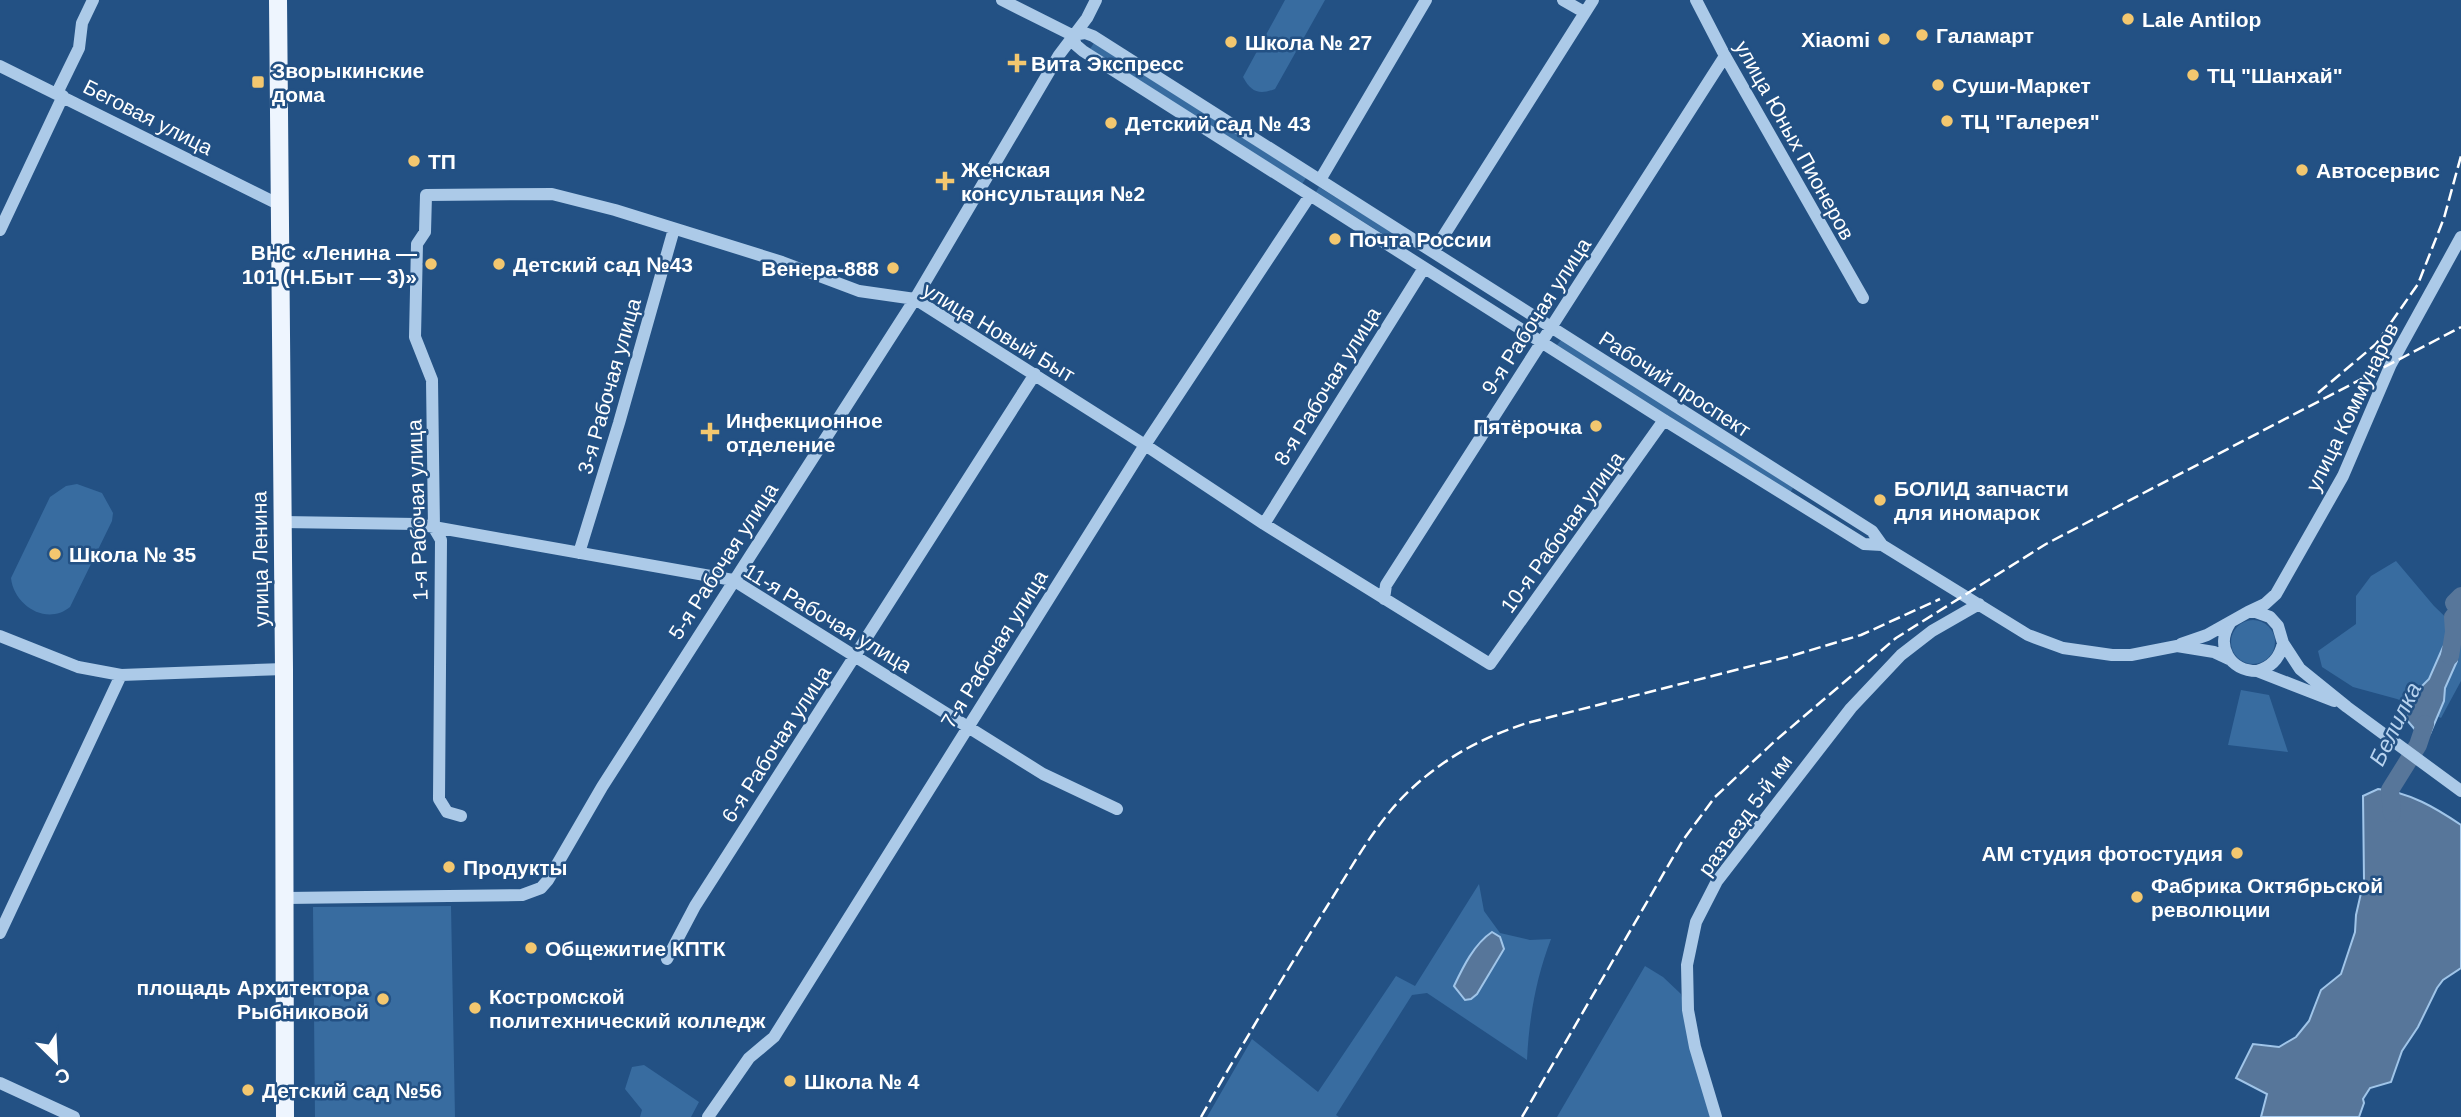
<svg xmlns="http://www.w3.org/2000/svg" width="2461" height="1117" font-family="Helvetica,sans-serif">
  <rect width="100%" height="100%" fill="#235184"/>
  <path fill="#386ca0" d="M1285,0H1325L1275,89C1259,95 1251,92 1243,77Z
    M1094,43L1306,178L1302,184L1090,49Z
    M1319,187L1408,242L1405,248L1316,192Z
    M1562,339L1793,488L1790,493L1557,345Z
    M77,484L102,493L113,513L112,521L70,607C47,626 14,606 11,578L50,497L66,486Z
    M2396,561L2434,606L2461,632V681L2441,718L2397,699L2353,687L2322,667L2318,651L2356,624V596L2371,576Z
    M2231 642a22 22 0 1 1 44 0a22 22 0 1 1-44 0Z
    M2241,690L2269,695L2288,752L2228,745Z
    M1479,884L1484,911L1500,933L1530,940L1551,939C1536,978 1529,1018 1527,1060L1427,993L1412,995L1336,1115L1339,1117H1207L1252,1039L1318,1092L1396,976L1415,986Z
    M451,906L455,1117H315L313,907Z
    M1645,966L1663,977L1681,994L1712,1117H1557Z
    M644,1065L699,1102L691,1117H640L642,1110L625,1089L632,1067Z"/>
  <path fill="#57769a" stroke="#a0c5e9" stroke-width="2" d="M2454,632L2457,661L2445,688L2444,701L2430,734L2421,746L2418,745L2417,732L2406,719L2411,697L2429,679L2443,647Z
    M2378,789C2409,792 2436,808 2461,825V968L2443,980L2437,988L2418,1027L2402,1051L2391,1082L2370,1088L2363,1099L2364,1103L2359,1117H2261L2267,1094L2236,1078L2253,1044L2279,1047L2296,1037L2309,1021L2321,990L2341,974L2355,932L2356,915L2364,880L2363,796Z
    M1492,932L1500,937L1504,949L1477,994L1471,999L1465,1000L1454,986C1463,967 1474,944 1492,932Z"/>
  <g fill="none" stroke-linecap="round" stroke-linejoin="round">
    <path stroke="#57769a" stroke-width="18" d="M2450,656L2454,632L2453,617L2459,611L2454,603L2461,596
      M2392,813L2390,790L2418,745L2425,724"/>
    <path stroke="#accae8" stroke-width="12" d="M1002,0L1072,35L1085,33L1093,36L1872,531L1882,545L2028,635L2063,648L2112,655H2131L2177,646L2214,652L2229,659
      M1563,0L1584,12
      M1696,0L1725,56L1863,298
      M1072,35L1076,45L1083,51L1664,420L1864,544L1882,545
      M0,66L278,204
      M57,93L79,48L82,23L93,0
      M1320,180L1426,0
      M0,230L63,96
      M1434,251L1593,0
      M282,522L417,524L733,580L1043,774L1117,809
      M1264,524L1424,268
      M579,553L619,423L674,229
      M1384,599L1386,585L1725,56
      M2248,612L2265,604L2276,594L2343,476L2391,364L2461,237
      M2230,623C2215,646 2230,671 2257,671L2334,701
      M0,636L78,667L121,675L284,669
      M2181,644L2207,635L2248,612H2256L2270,617L2278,626L2283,643L2300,669L2347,707L2461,791
      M2257,671C2272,667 2280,658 2283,643
      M461,816L447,812L439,799L441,540L434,528L432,380L415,337L417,244L425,232L426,195L552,194L615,210L782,262L859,291L915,299L1145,445L1264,524L1490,664L1664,420
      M285,898L522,895L541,888L548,880L602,787L915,299L1059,55L1087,18L1096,0
      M0,933L121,675
      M667,959L695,906L1035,374
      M0,1083L74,1117
      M708,1117L749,1058L774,1037L1145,445L1309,197
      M1716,1117L1695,1047L1688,1010L1687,965L1696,922L1717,881L1851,708L1901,655L1932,631L1979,604"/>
    <path stroke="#eef5fe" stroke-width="18" d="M278,0L284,669L285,1117"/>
    <path stroke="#fff" stroke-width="2.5" stroke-dasharray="12 5" stroke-linecap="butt" d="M2318,393L2376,344L2418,284L2444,218L2461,156
      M1201,1117C1241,1046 1283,977 1326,908C1350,870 1376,822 1409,791C1444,758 1481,738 1527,723L1791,656L1861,635L1940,599
      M1522,1117L1683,840L1715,797L1775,741L1896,638L2046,544L2461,327"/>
  </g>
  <g fill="#f3c76f" stroke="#235184" stroke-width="2.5">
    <circle cx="2128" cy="19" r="7"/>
    <circle cx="1922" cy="35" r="7"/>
    <circle cx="1884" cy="39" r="7"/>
    <circle cx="1231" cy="42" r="7"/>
    <path d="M1013.5 52.5h7v7h7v7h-7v7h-7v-7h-7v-7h7z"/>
    <circle cx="2193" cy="75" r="7"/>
    <rect x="251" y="75" width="14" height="14" rx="3.5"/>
    <circle cx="1938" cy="85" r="7"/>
    <circle cx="1947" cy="121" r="7"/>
    <circle cx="1111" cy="123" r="7"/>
    <circle cx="414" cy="161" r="7"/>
    <circle cx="2302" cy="170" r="7"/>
    <path d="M941.5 170.5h7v7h7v7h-7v7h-7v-7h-7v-7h7z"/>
    <circle cx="1335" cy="239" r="7"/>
    <circle cx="431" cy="264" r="7"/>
    <circle cx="499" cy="264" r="7"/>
    <circle cx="893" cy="268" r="7"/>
    <circle cx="1596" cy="426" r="7"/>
    <path d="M706.5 421.5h7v7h7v7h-7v7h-7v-7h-7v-7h7z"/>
    <circle cx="1880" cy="500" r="7"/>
    <circle cx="55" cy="554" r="7"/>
    <circle cx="2237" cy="853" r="7"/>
    <circle cx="449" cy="867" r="7"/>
    <circle cx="2137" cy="897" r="7"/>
    <circle cx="531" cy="948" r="7"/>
    <circle cx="383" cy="999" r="7"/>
    <circle cx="475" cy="1008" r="7"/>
    <circle cx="790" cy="1081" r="7"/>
    <circle cx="248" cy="1090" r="7"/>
  </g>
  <g text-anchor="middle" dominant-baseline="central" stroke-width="5" stroke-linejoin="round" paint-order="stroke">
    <g font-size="21" font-weight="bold" fill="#fff" stroke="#235184" text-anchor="start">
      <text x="2142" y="19">Lale Antilop</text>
      <text x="1936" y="35">Галамарт</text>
      <text x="1870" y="39" text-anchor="end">Xiaomi</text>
      <text x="1245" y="42">Школа № 27</text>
      <text x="1031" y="63">Вита Экспресс</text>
      <text x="272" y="70">Зворыкинские<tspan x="272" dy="24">дома</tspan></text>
      <text x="2207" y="75">ТЦ "Шанхай"</text>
      <text x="1952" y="85">Суши-Маркет</text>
      <text x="1961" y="121">ТЦ "Галерея"</text>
      <text x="1125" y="123">Детский сад № 43</text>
      <text x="428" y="161">ТП</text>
      <text x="961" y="169">Женская<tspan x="961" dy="24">консультация №2</tspan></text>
      <text x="2316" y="170">Автосервис</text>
      <text x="1349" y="239">Почта России</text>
      <text x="417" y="252" text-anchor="end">ВНС «Ленина —<tspan x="417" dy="24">101 (Н.Быт — 3)»</tspan></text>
      <text x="513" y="264">Детский сад №43</text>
      <text x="879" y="268" text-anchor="end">Венера-888</text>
      <text x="726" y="420">Инфекционное<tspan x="726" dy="24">отделение</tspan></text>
      <text x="1582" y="426" text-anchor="end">Пятёрочка</text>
      <text x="1894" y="488">БОЛИД запчасти<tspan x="1894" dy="24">для иномарок</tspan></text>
      <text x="69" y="554">Школа № 35</text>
      <text x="2223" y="853" text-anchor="end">АМ студия фотостудия</text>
      <text x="463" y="867">Продукты</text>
      <text x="2151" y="885">Фабрика Октябрьской<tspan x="2151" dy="24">революции</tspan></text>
      <text x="545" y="948">Общежитие КПТК</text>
      <text x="369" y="987" text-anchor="end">площадь Архитектора<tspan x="369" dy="24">Рыбниковой</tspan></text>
      <text x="489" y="996">Костромской<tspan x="489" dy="24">политехнический колледж</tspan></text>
      <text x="804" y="1081">Школа № 4</text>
      <text x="262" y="1090">Детский сад №56</text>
    </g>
    <g font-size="21" fill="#fff" stroke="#235184">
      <text transform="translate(148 117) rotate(27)">Беговая улица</text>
      <text transform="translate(1795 140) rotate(61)">улица Юных Пионеров</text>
      <text transform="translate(1536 316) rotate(-57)">9-я Рабочая улица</text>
      <text transform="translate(999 332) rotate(31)">улица Новый Быт</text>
      <text transform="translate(1675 384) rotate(33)">Рабочий проспект</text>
      <text transform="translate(609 386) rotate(-74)">3-я Рабочая улица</text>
      <text transform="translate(1327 386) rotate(-58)">8-я Рабочая улица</text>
      <text transform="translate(2352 407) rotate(-64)">улица Коммунаров</text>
      <text transform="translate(417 510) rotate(-92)">1-я Рабочая улица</text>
      <text transform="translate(1562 532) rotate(-54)">10-я Рабочая улица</text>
      <text transform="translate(260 559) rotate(-91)">улица Ленина</text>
      <text transform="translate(723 561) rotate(-57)">5-я Рабочая улица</text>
      <text transform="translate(828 618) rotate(31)">11-я Рабочая улица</text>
      <text transform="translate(994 649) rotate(-58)">7-я Рабочая улица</text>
      <text transform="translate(776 744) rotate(-57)">6-я Рабочая улица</text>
      <text transform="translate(1745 815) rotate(-54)">разъезд 5-й км</text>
    </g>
    <g font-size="23" font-style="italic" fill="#b8d3ef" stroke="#235184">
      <text transform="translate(2395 724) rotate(-64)">Белилка</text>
    </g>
  </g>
  <g transform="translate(56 1061) rotate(156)" stroke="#235184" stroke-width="5" paint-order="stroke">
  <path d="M0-5L12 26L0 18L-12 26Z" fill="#ffffff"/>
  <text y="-10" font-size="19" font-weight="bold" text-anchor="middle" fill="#ffffff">С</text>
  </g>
</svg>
